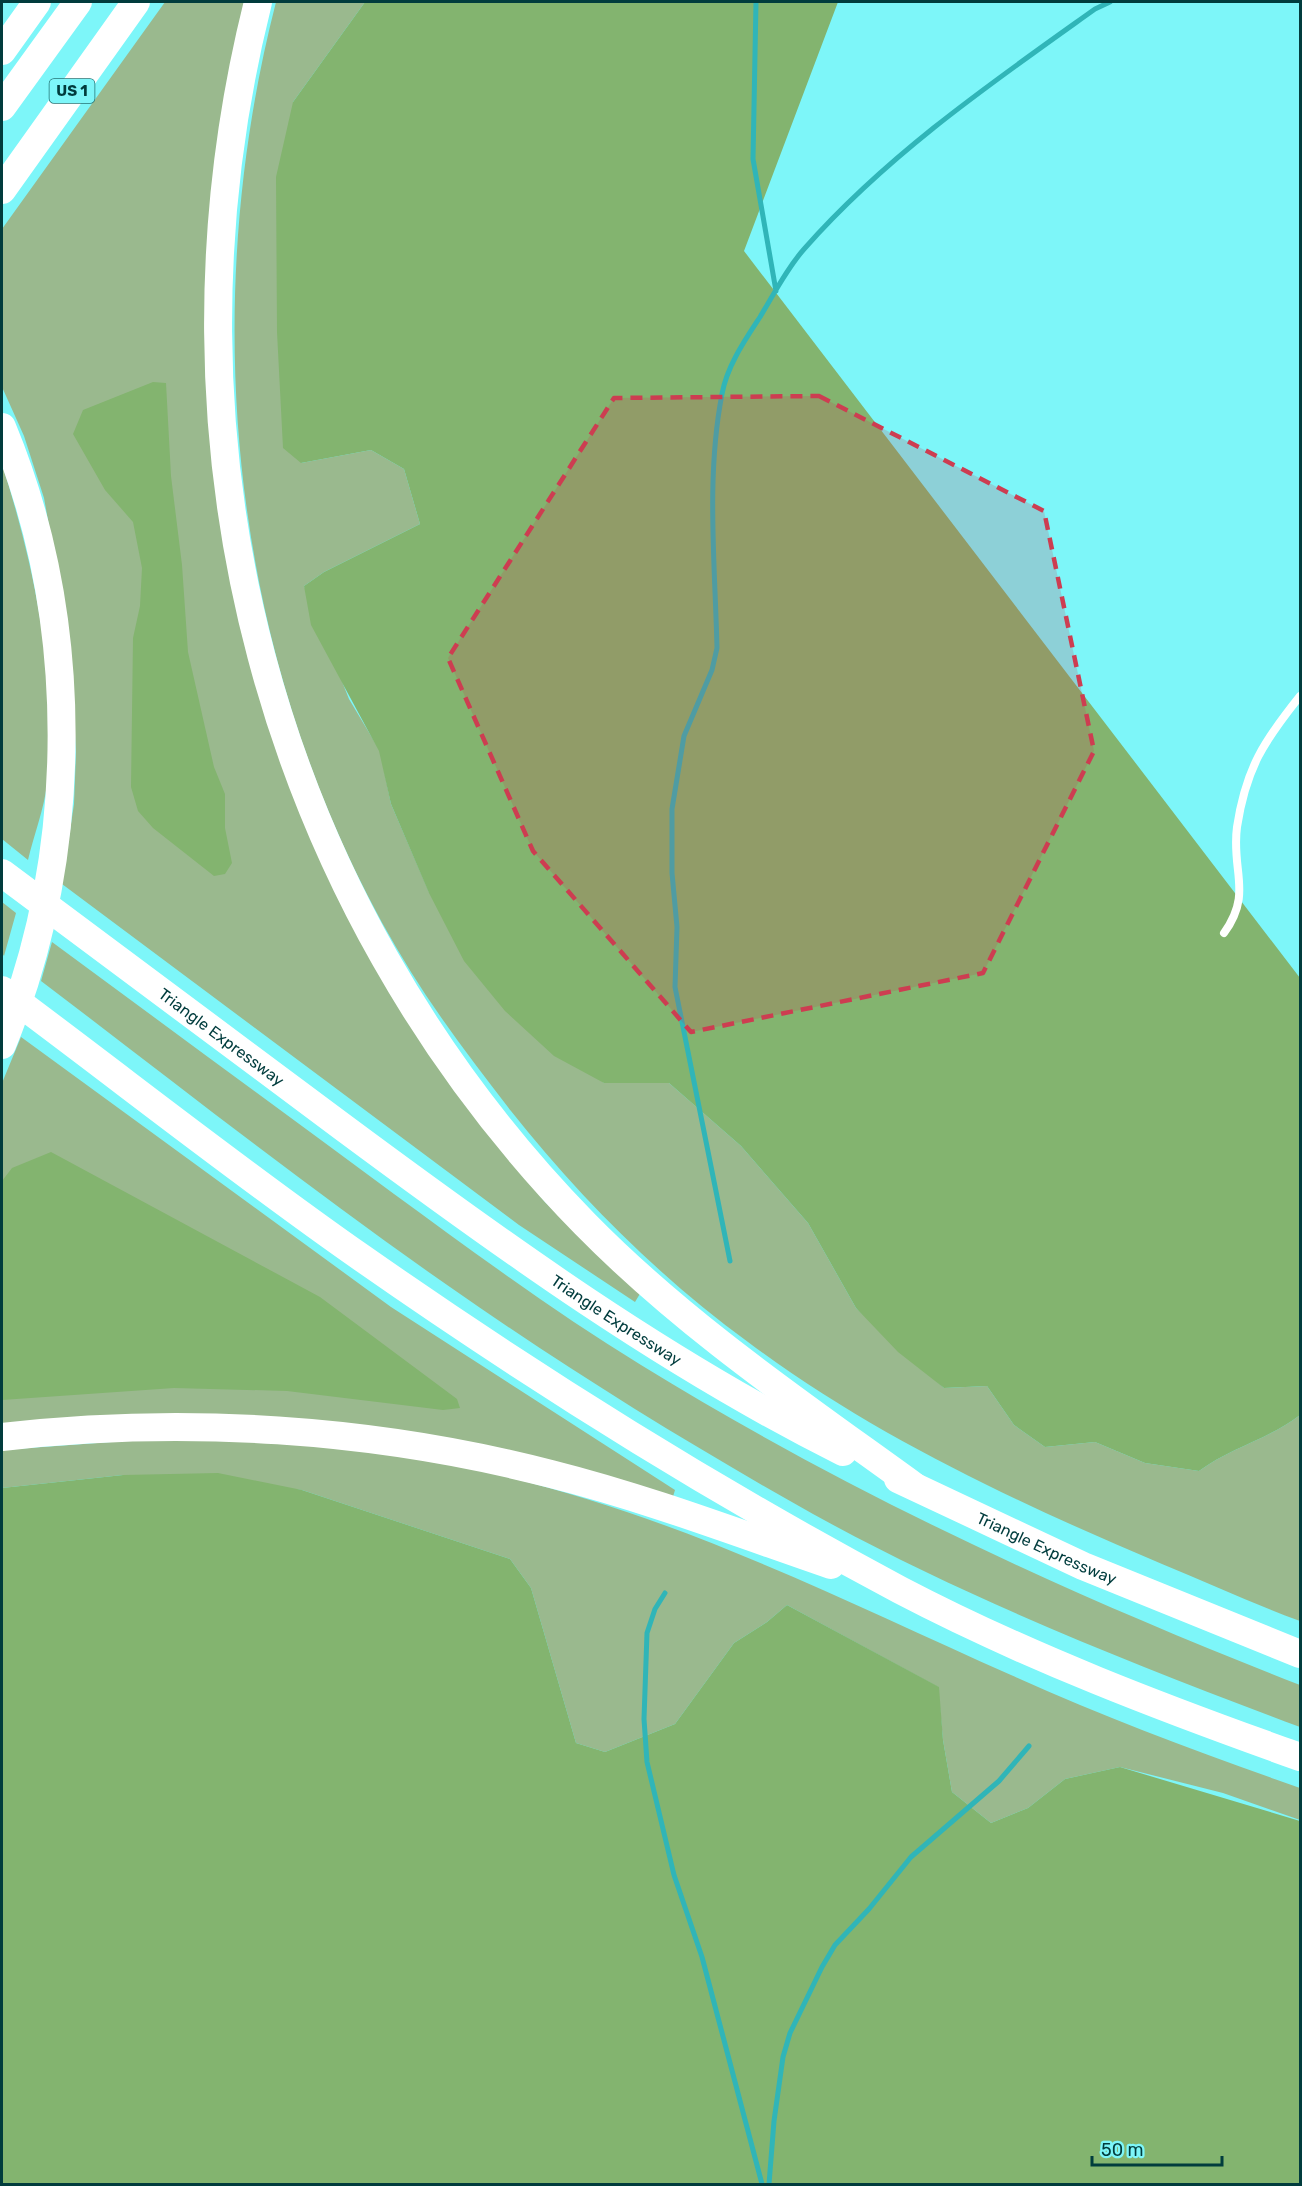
<svg xmlns="http://www.w3.org/2000/svg" width="1302" height="2186" font-family="Rubik,sans-serif">
  <rect width="100%" height="100%" fill="#7df6f9"/>
  <path fill="#9ab98e" d="M165,2H249L209,279L273,731L493,1138L545,1202L641,1292L635,1302L519,1225L62,884L74,804L76,752L69,637L44,498L24,436L2,387V229Z
    M276,2H365L293,102L301,463L371,450L404,469L420,524L324,572L304,586L349,699L380,751L391,804L429,892L604,1083H669L741,1146L808,1223L856,1308L944,1388L987,1386L1014,1425L1045,1447L1095,1442L1145,1463L1199,1471C1230,1448 1269,1439 1300,1415V1621C1254,1604 1208,1583 1162,1564C1018,1503 873,1436 748,1342C659,1277 579,1197 511,1111C476,1066 441,1020 411,972C233,685 193,325 276,2Z
    M2,464C34,565 58,677 47,784C44,809 34,835 28,860L2,839Z
    M2,902L16,913L4,956L2,953Z
    M52,942C166,1026 280,1110 394,1194C475,1253 556,1313 641,1365C850,1494 1072,1596 1300,1685V1727C1135,1665 969,1600 813,1514C688,1444 567,1369 450,1287C310,1190 177,1084 41,981Z
    M21,1037L391,1307L675,1490L672,1500L448,1441L2,1428V1083Z
    M152,1439C240,1441 331,1443 419,1457C443,1460 467,1467 490,1473C673,1514 841,1599 1011,1675C1106,1718 1203,1754 1300,1788V1820L1223,1793L1120,1767L1065,1779L1028,1808L991,1823L952,1792L943,1740L938,1687L787,1605L767,1622L734,1643L675,1724L605,1752L576,1743L531,1588L510,1559L302,1490L123,1475L2,1488V1450Z"/>
  <path fill="#83b46f" d="M365,2H838L744,251L1300,978V1415C1269,1439 1230,1448 1199,1471L1145,1463L1095,1442L1045,1447L1014,1425L987,1386L944,1388L898,1352L856,1308L808,1223L741,1146L669,1083H604L554,1056L505,1011L464,961L429,893L391,804L379,751L311,625L304,586L324,572L420,524L404,469L371,450L301,463L283,448L277,332L276,177L293,102Z
    M153,382L166,383L171,476L182,565L188,652L214,767L225,794V828L232,863L225,874L214,876L153,828L138,811L131,787L133,638L140,606L142,568L133,522L105,490L73,434L83,410Z
    M51,1152L320,1297L457,1399L460,1408L443,1410L287,1391L174,1388L2,1400V1181L12,1168Z
    M218,1473L302,1490L510,1559L531,1588L576,1743L605,1752L675,1724L734,1643L767,1622L787,1605L939,1687L943,1740L952,1792L991,1823L1028,1808L1065,1779L1120,1767L1300,1821V2184H2V1488L123,1475Z"/>
  <g fill="none" stroke-linecap="round" stroke-linejoin="round">
    <path stroke="#30b5b8" stroke-width="5" d="M756,2L753,159L776,291
      M730,1261L675,987L677,927L672,873V809L684,736L712,670L717,648C715,564 706,476 722,394C727,366 745,340 760,317C774,294 787,268 805,248C888,154 994,81 1095,9L1110,2
      M665,1593L655,1609L647,1633L644,1719L647,1762L674,1875L702,1957L762,2184
      M769,2184L774,2121L783,2057L790,2033L822,1967L835,1945L869,1909L911,1857L999,1781L1029,1746"/>
    <path stroke="#fff" stroke-width="8" d="M1224,933C1253,893 1231,871 1237,827C1246,768 1264,741 1300,696"/>
    <g stroke="#fff" stroke-width="28">
      <path d="M258,2C148,440 268,900 585,1224C684,1325 801,1404 914,1486"/>
      <path d="M2,51L37,2"/>
      <path d="M2,107L78,2"/>
      <path d="M2,190L136,2"/>
      <path d="M2,427C82,620 81,852 2,1045"/>
      <path id="s1" d="M2,873C116,958 230,1043 344,1128C503,1246 665,1363 843,1452"/>
      <path d="M2,990C122,1079 240,1173 362,1258C535,1379 714,1491 900,1590C1028,1657 1165,1709 1300,1757"/>
      <path d="M2,1437C183,1416 374,1428 551,1474C646,1498 738,1533 831,1565"/>
      <path id="s2" d="M898,1479L1083,1566L1300,1654"/>
    </g>
  </g>
  <path fill="#cd3d51" fill-opacity="0.2" stroke="#cd3d51" stroke-width="4.5" stroke-dasharray="12 8" stroke-linejoin="round" d="M819,396L1044,511L1094,751L983,973L691,1032L533,851L448,658L614,398Z"/>
  <g text-anchor="middle" dominant-baseline="central" stroke-width="6" stroke-linejoin="round" paint-order="stroke">
    <rect fill="#7df6f9" stroke="#267475" stroke-width="1.5" x="49.5" y="79" width="45" height="24" rx="4.5"/>
    <g font-size="15" font-weight="bold" fill="#013c3d">
      <text x="72" y="91">US 1</text>
    </g>
    <g font-size="16" fill="#013c3d" stroke="#7df6f9">
      <text stroke="none"><textPath href="#s1" startOffset="274">Triangle Expressway</textPath></text>
      <text stroke="none"><textPath href="#s1" startOffset="760">Triangle Expressway</textPath></text>
      <text stroke="none"><textPath href="#s2" startOffset="164">Triangle Expressway</textPath></text>
    </g>
  </g>
  <rect width="1302" height="2186" fill="none" stroke="#013c3d" stroke-width="6"/>
  <path d="M1092 2156v9h130v-9" fill="none" stroke="#013c3d" stroke-width="3"/>
  <text x="1101" y="2156" font-size="18" fill="#013c3d" stroke="#7df6f9" stroke-width="4.5" paint-order="stroke">50 m</text>
</svg>
